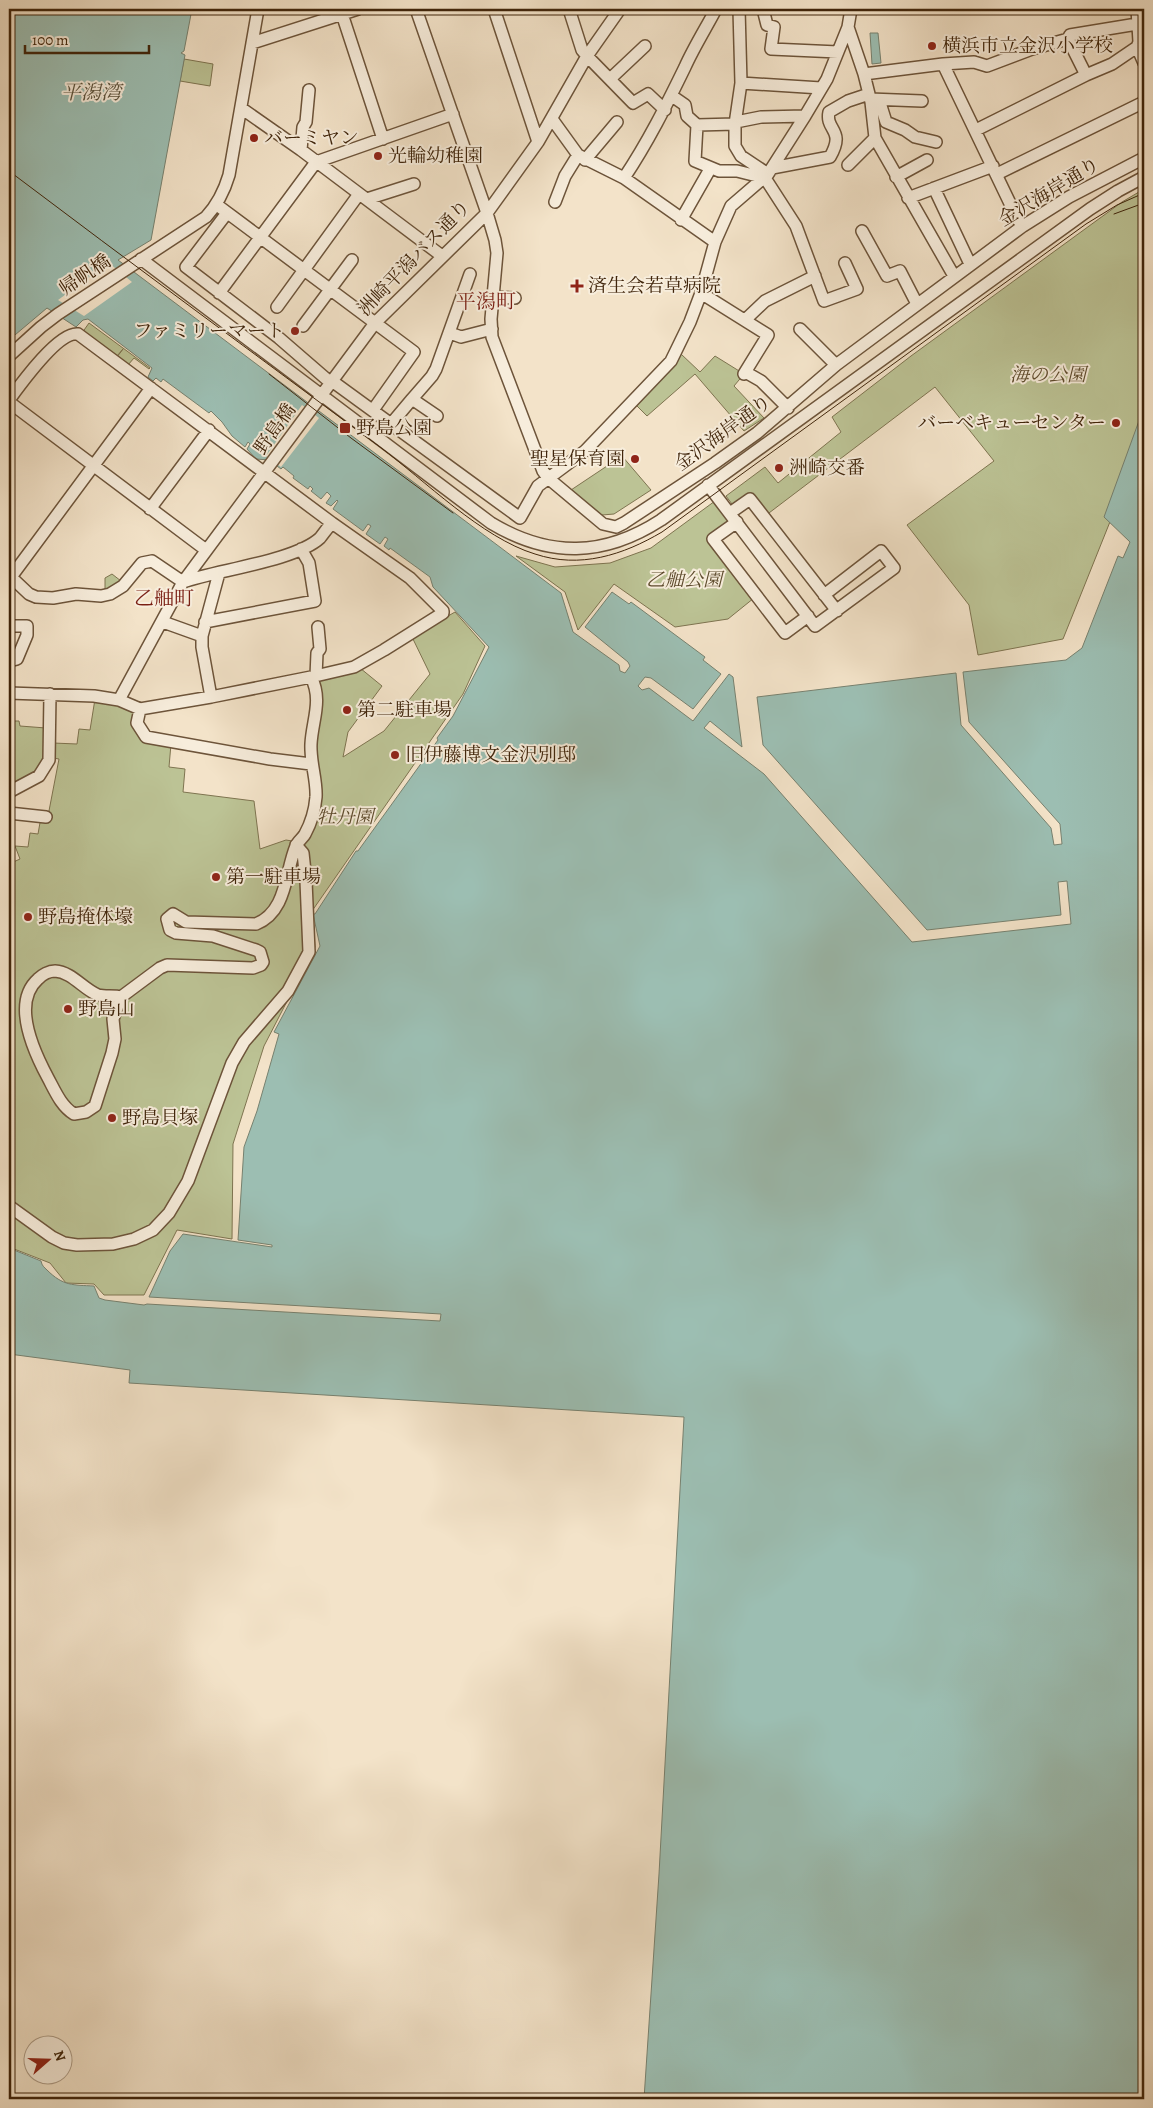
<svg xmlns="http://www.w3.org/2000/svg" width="1153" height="2108" font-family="Alegreya,'Noto Serif JP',serif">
  <rect width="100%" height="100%" fill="#f3e3c9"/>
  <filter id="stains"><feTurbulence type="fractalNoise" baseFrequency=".004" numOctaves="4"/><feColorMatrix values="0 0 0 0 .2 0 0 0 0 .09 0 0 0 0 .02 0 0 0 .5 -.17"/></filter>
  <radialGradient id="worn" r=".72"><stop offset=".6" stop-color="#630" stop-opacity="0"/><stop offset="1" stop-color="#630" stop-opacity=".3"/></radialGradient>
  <path fill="#bcc395" stroke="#7e7450" d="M184,59L213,64L210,86L180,81Z
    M1144,189V437L1063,639L978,655L969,605L907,525L994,461L935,387L765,516L750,497L735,508L726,496L765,467L778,483L841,432L832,417L911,356L1122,202Z
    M89,323L150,368L149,369L134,358L128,365L117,357L123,349L117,356L82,333Z
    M681,354L700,372L715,356L744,374L734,386L764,418L744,431L695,374L647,416L636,405Z
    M622,456L651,490L614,514L602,515L571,490Z
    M715,501L731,521L709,539L754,598L728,619L675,627L614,584L578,630L565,592L516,556L555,567L610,563L651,548Z
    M112,574L121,581L113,587L105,590V578Z
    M455,612L485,646L463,694L312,911L315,947L264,1046L233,1144L232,1239L177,1230L144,1295H104L94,1284L66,1283L50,1263L9,1247V864L20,859L15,846L28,847L30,833L38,834L41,817L48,816L59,759L53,758V743L77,744L79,729L90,730L95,699L118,703L136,712L145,740L171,744L169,767L185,769L183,792L254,801L260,849L286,840L304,843L321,801L315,753L322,706L319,681L360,668L382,686L348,732L343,757L384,731L430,674L412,637Z
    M9,721H19L20,726L46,728L47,755L39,772L9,788Z"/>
  <path fill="#9cbeb2" stroke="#77816f" d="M9,9H192L184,51L181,53L185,55L151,240L118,260L561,593L573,632L619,665L620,671L625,673L630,666L628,662L585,627L612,592L629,604L631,602L705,657L703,660L721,674L693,709L651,678L645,677L638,686L642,690L649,688L693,721L729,674L733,677L742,747L710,721L704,728L764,774L912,942L1071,924L1067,881L1058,882L1061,915L927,930L763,745L757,697L956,673L961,725L1051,828L1054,845L1062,844L1060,824L969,722L963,672L1066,660L1082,648L1118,556L1123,558L1130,542L1104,517L1144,407V2099H644L659,1874L684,1417L129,1383L130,1370L9,1354V1248L41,1261C42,1266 44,1267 47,1270C63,1286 73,1285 94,1286L99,1298L105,1300L144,1305L147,1304L440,1321L441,1314L149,1297L170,1251L183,1234L272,1247V1245L238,1240L244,1147L257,1111L279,1034L274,1032L320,946L313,914H315L356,851H358L438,740L437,738L453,716L489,647L433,587L430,577L390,548L389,550L384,546L388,539L385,537L380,544L366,534L371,526L368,524L363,531L333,509L338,501L337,500L331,506L326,503L331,496L327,492L321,499L311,491L313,489L310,486L308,489L293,478L294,476L283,467L281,469L269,460L256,459L247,449L250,444L248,442L245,447L232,436L222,422L211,411L209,413L163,379L161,382L156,378L153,381L148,377L152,368L88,319L83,320L76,327L47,308L9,340Z
    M870,33H878L881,63L872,64Z"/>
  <path fill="#f3e3c9" d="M109,263L132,282L84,316L58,300Z
    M302,405L319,418L281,467L266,456Z"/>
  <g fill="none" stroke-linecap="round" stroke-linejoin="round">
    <g stroke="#6d543a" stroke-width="14">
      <path id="minor" d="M494,9L538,142
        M569,9L582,50L587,56L633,103L648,94L665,110
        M620,9L587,56L538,142L487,213L495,240L497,253L491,319L492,337L543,471L548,478L603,524L616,527L624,523L715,463L757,433L836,365L1023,226L1069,197L1144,158
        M739,9L741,83L735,124V146L741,156L768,174
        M763,9L767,25L774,27L771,49L838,52
        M1137,9L1139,42L1137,47L1144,63
        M342,14L383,139
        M848,27L864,74L871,102L875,138L954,276
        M1068,39L1086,75
        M252,43L358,9
        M943,64L1018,220L1023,226
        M864,74L943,64L974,62L987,66L1032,49L1068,39L1070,35L1137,24
        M610,79L645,46
        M741,83L821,88
        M672,96L685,105L687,116L697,125L695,161L719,171H737L765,178L796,226L824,301L857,289L845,263
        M870,99L922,101
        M871,102L881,106L886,122L905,130L915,137L936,142
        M241,108L301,150L442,256
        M552,119L578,155L624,178L715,242
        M736,122L761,117L805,116
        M697,125L735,124
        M976,130L1086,75L1112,64L1137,47
        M301,150L303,127L306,122L309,90
        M585,160L617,122
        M848,165L875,138
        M772,168L830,157C846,129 825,131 829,112L848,101L869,94
        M997,174L1144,102
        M896,177L927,160
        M624,178C648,142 666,106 685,67C694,47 706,28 716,9
        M934,188L970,264
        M908,198L993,166
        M367,199L414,184
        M555,202L565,176L578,155
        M217,205L414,352L373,410
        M227,213L186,267L279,338L331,383
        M681,220L710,169
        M862,231L887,276L900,271L917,304
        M141,259L491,523C549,558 604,557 661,520L1090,209L1118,191L1144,177
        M219,293L316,162L453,114
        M701,293L768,335L744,374
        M492,297L515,298
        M277,307L359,194
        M745,320L765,301L815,276
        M303,326L352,260
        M800,329L836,365
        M450,333L461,337L492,329
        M9,356L41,327L58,314L206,217C218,204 224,192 229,175L258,9
        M747,373L761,381L788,408
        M332,381L520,518L538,486L585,451L671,361L690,322L701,293L715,242L731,206L768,174L805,116L827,79L848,27L851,9
        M412,399L432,376L436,369L470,274
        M9,400C20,385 59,331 78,334L332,523L410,578L443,611V613L384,650L354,667L311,677L211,697L140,709L119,700L94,696L9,693
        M9,402L206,550
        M391,424L412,399L437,416
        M708,485L815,626L894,568L881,551L824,595
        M150,509L209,430
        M730,513L750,499L837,611
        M737,522L713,539L785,633L808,616
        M11,577L151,388
        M9,578L11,577L29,594L36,597L53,598L76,594L101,596L110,594L123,586L142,563L152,561L183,582C217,570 295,561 320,538C324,533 328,527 332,523
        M163,622L202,636
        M205,622L315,601L309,563L301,549
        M9,626H27V635L17,659L9,661
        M316,676L317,653L320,649L318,627
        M211,697L202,647V636L219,573
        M119,700L183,582L375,323L487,213L416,9
        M140,709L137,723L146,737L270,759L311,764
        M9,792L39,776L49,760L50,694
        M9,813L46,817
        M121,997C114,995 105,997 98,995C83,989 72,972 55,971C49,971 42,975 38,979C11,1003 34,1052 48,1078C55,1091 61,1106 74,1114L86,1112L95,1106L112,1053L115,1039L113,1019L121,997L160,968L167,965L253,968L261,965L263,962L260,952L256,950L213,936L176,933L170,930L167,919L173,914L186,922L256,924C287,912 285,872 296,846C298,841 303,838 305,834C311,823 315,809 316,797C317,780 310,762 311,744C312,721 323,700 311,677
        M9,1206L52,1237L64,1243L77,1245L113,1244L134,1239L153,1230L169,1213L188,1181L232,1063L244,1042L288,991L309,952L306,881L303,853L296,845"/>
    </g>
    <use href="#minor" stroke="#f7eddc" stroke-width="11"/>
    <path stroke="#40250b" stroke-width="1" d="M9,171C132,264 256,355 380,447C424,480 482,538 535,554C580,569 623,555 662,532L1086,224L1117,205L1144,193
      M1114,214L1144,203
      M269,374L351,438L453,513"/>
  </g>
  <g fill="#8f2418" stroke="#f7eddc" stroke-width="2">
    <circle cx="932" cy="46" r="5"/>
    <circle cx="254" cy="138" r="5"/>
    <circle cx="378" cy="156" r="5"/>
    <path d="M574.5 278.5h5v5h5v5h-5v5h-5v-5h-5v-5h5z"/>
    <circle cx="295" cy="331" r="5"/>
    <circle cx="1116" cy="423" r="5"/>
    <rect x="339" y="422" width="12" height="12" rx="2.5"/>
    <circle cx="635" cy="459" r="5"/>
    <circle cx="779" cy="468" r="5"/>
    <circle cx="347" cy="710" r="5"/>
    <circle cx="395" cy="755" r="5"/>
    <circle cx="216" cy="877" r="5"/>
    <circle cx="28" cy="917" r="5"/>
    <circle cx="68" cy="1009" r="5"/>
    <circle cx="112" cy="1118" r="5"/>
  </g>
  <g text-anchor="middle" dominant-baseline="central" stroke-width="4" stroke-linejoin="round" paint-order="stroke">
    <g font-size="19" fill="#40250b" stroke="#f7eddc" text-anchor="start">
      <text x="942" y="46">横浜市立金沢小学校</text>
      <text x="264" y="138">バーミヤン</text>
      <text x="388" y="156">光輪幼稚園</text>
      <text x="588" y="286">済生会若草病院</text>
      <text x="285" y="331" text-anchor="end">ファミリーマート</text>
      <text x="1106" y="423" text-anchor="end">バーベキューセンター</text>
      <text x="356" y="428">野島公園</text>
      <text x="625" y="459" text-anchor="end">聖星保育園</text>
      <text x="789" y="468">洲崎交番</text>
      <text x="357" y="710">第二駐車場</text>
      <text x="405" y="755">旧伊藤博文金沢別邸</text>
      <text x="226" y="877">第一駐車場</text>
      <text x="38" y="917">野島掩体壕</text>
      <text x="78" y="1009">野島山</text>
      <text x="122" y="1118">野島貝塚</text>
    </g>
    <g font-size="19" fill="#40250b" stroke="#f7eddc">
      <text transform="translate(1049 192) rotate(-31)">金沢海岸通り</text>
      <text transform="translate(414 258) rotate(-46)">洲崎平潟バス通り</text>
      <text transform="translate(85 275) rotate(-34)">帰帆橋</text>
      <text transform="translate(275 429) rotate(-55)">野島橋</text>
      <text transform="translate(723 433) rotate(-36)">金沢海岸通り</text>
    </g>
    <g font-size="19" font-style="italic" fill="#5f4c2e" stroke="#f7eddc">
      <text x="1048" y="375">海の公園</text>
      <text x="684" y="580">乙舳公園</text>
      <text x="345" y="817">牡丹園</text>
    </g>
    <g font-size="20" font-style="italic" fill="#5c533d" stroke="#f7eddc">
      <text x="91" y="92">平潟湾</text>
    </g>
    <g font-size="20" fill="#7a1f14" stroke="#f7eddc">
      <text x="486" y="301">平潟町</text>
      <text x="164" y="598">乙舳町</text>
    </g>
  </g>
  <rect width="1153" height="2108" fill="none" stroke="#f3e3c9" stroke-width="30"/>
  <rect x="10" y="10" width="1133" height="2088" fill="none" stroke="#40250b" stroke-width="2.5"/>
  <rect x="15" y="15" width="1123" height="2078" fill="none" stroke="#40250b"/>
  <g transform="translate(48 2060) rotate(70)"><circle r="24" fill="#f7eddc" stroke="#ae9d88"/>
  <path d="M0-4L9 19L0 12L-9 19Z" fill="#8f2418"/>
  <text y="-8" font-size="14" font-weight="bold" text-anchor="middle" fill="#40250b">N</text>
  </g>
  <path d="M25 45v8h124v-8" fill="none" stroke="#40250b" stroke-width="2.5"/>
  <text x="32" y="45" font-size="15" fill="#40250b" stroke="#f7eddc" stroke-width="4" paint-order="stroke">100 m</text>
  <rect width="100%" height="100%" filter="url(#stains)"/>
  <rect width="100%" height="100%" fill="url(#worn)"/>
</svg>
